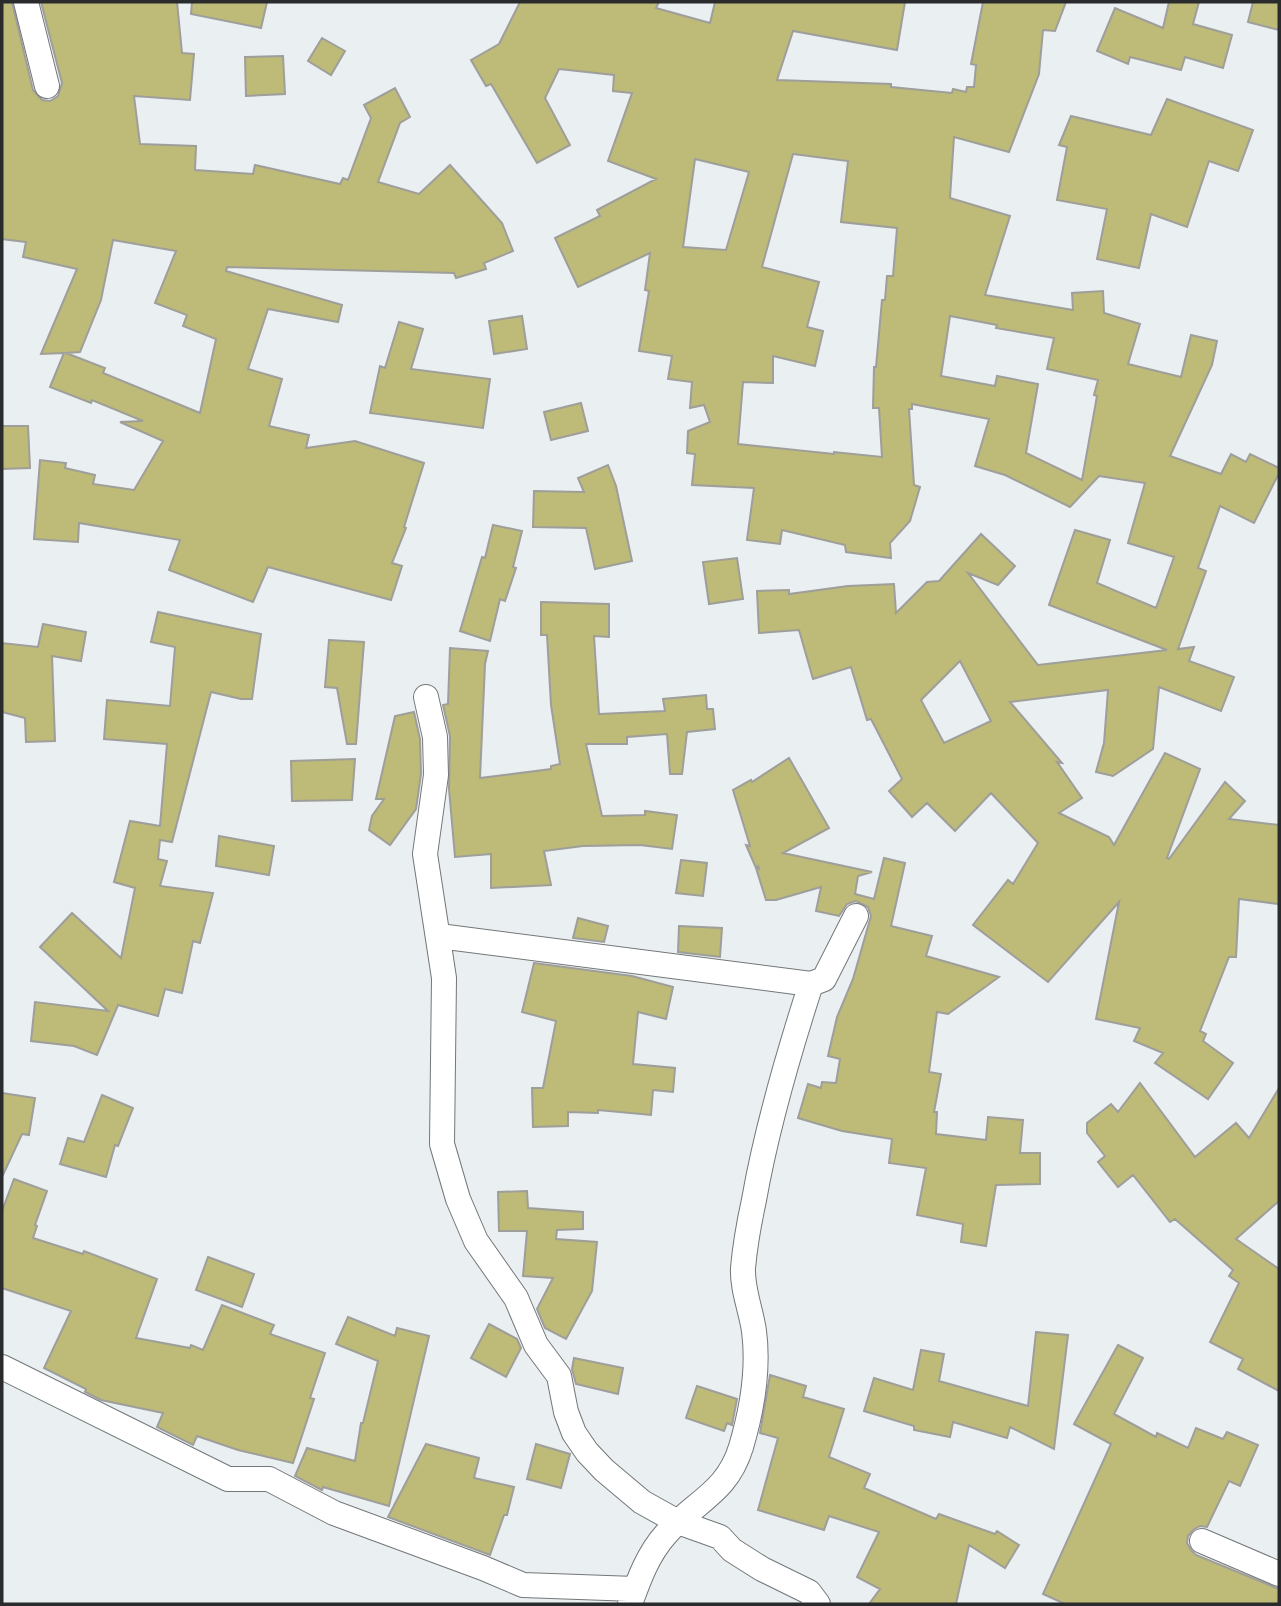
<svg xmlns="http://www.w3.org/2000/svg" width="1281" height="1606" font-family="'Roboto Condensed',sans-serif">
  <rect width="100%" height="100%" fill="#eaeff1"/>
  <path fill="#beba78" stroke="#9e9e9a" stroke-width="2" fill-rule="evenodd" d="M2,2H12L33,90L42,100L50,101L58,96L62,83L41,2H177L182,53L194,54L190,100L134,96L140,144L196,146L195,170L253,174L255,165L340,184L343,178L348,180L371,118L364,105L395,88L410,117L400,123L378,182L419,194L450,165L502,223L513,251L484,263L486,269L456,278L454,273L227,267L226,271L342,305L338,322L268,309L248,369L282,379L269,426L309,435L306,448L355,441L424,463L404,527L406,528L392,563L402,566L391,600L268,567L253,602L169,570L180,540L79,523L78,542L34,539L40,460L66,463L65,468L95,475L93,484L134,490L163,441L120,422L143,421L92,400L91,403L50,387L64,353L41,354L77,269L23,257L26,242L2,239ZM113,240L176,251L155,303L187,315L183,326L216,339L200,413L103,373L105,368L66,353L80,352L101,300Z
    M192,2H267L261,28L191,14Z
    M520,2H659L656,8L710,23L715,2H905L897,50L793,31L777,80L891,84V87L952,93L953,89L966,92L967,87H974L976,65L971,64L983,2H1066L1055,31L1043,30L1039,74L1009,152L954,137L950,198L1010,216L985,295L1073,310L1072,293L1103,291L1104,313L1140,324L1128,364L1181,377L1191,335L1217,341L1212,365L1170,456L1221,474L1231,454L1246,462L1250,454L1279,468V473L1254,523L1220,506L1198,568L1206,571L1178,649L1194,647L1189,661L1234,677L1221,711L1159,687L1153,749L1113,776L1096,772L1104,743L1108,690L1010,702L1062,763L1057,762L1082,798L1059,813L1109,837L1114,845L1165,753L1200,769L1167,858L1169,859L1225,782L1245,801L1229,819L1279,825V904L1239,899L1236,957H1229L1200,1031L1206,1034L1203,1041L1233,1063L1208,1099L1155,1063L1163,1053L1134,1041L1140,1028L1096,1019L1119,902L1048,982L973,925L1008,880L1013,884L1038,843L991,793L955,831L927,803L912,817L889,791L902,779L871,719L867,720L851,667L813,679L799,630L759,633L757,591L789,590V594L848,586L894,584L896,613L927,582L939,581L981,534L1015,566L998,585L968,573L1038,665L1167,650L1049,605L1075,530L1110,540L1097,583L1156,608L1174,557L1128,543L1145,483L1099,476L1070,507L1005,475L975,466L989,419L912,404V409H909L914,485L920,487L910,521L890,543L891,558L846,552L845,545L782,530L780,544L747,540L754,488L692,485L695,454L687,453L688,431L710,422L704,405L690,408L692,382L668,379L672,356L639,351L649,291L645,290L650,253L578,287L555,238L600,216L597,210L656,179L608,161L632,93L613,91L614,75L559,69L545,98L570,145L537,163L491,84L486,86L471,60L499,44ZM793,154L848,161L841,222L897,228L893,276H887L885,300H882L876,367H874L873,408H879L882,457L834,452V454L738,444L743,382L773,383V356L815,366L823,331L807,327L819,282L762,267ZM695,159L749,172L726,250L683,247ZM950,316L997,325L996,328L1054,338L1047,369L1098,380L1094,395L1097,396L1082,480L1026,453L1038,384L997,376L995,386L941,376ZM960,661L991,721L944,743L921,700Z
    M1169,2H1199L1193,24L1232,35L1223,68L1185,57L1181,70L1130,57L1128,64L1097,51L1115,8L1163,28Z
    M1253,2H1279V30L1248,22Z
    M322,38L345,51L331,75L308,61Z
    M283,56L285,94L246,96L245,57Z
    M1167,99L1253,130L1238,171L1209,161L1187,227L1151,214L1139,268L1097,259L1107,209L1057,200L1067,147L1059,145L1071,116L1151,135Z
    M522,316L527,349L494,354L489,321Z
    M399,322L423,329L411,369L490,379L483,428L370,413L380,366L385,368Z
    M581,403L588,431L551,440L544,412Z
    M2,426H28L30,468L2,469Z
    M608,465L616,486L632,561L595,569L586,528L533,527L534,491L584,492L578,478Z
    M493,525L522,531L513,567L516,568L505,601L500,599L490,641L460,631L482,557L485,558Z
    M737,558L743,599L709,604L703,562Z
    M541,602L609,604V637L594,636L599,714L665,711L663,699L706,695L707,709H713L715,729L687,732L682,774H670L667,734L627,737V744H586L602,816L645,815V811L677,815L672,849L640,845L583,846L544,851L551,885L491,888V854L455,857L449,789L450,736L443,705L448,704L450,648L488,651L485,664L480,778L551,769V766L560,764L551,705L547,635H541Z
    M158,612L261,634L252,699H241L211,692L172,842L160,840L158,859L167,861L160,886L213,893L200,943L193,941L182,993L165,989L158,1016L118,1005L97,1055L74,1046L31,1041L35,1002L108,1011L40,947L72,913L121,958L135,888L114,882L130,821L160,826L167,744L104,739L107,700L170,706L175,647L151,642Z
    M43,624L86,632L81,661L52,656L55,741L26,742L25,718L2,712V643L38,647Z
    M329,640L364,642L356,744H347L337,688L325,687Z
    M414,712L420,739L421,774L416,809L390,845L369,830L372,816L384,799H376L395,716Z
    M789,758L829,828L783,853L872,872L858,876L855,894L874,899L884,858L905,863L891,926L932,936L926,956L999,977L948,1014L937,1012L929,1072L941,1074L934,1112H937L936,1134L986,1140L988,1117L1023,1120L1020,1153H1040V1184L996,1185L986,1246L961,1242L963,1224L917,1215L926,1168L889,1163L892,1139L842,1131L798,1118L808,1084L821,1088L822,1082L836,1083L840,1059L828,1056L837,1017L853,979L871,916L868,907L856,901L847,904L839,916L816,911L821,887L776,900H766L756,868L759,869L758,866L756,868L746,845L750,846L733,790L751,780L752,782Z
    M355,759L352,800L292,801L291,761Z
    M219,836L274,846L269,875L216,866Z
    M681,860L707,863L703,896L676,893Z
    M578,918L608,926L604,942L573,938Z
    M679,926L722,928L720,957L678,952Z
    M534,963L632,976L673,987L666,1019L638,1012L633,1064L675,1068L673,1092L653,1090L651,1115L598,1110V1113L568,1112V1126L533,1127L532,1088H543L556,1021L522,1012Z
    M1140,1083L1195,1157L1236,1123L1249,1138L1279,1088V1201L1236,1239L1279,1269V1391L1238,1369L1243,1359L1210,1342L1239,1283L1229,1276L1233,1270L1175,1219L1170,1222L1133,1175L1118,1187L1098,1162L1105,1156L1087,1133V1123L1111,1104L1118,1112Z
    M2,1093L35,1098L29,1135L22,1134L2,1177Z
    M102,1095L133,1108L118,1146L115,1145L106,1177L60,1164L68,1138L84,1142Z
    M14,1179L47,1191L35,1225L37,1226L33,1238L83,1254L84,1251L157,1279L136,1338L190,1348L191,1345L203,1350L222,1305L274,1325L270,1334L325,1353L310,1398L314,1399L293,1463L238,1450L197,1436L193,1445L157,1427L163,1413L101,1400L85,1392L86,1389L44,1368L71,1311L2,1288V1211Z
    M527,1191L528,1208L583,1212V1229L557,1230L556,1239L597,1242L592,1291L566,1339L545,1328L537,1309L553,1278L523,1276L527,1231H499L498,1192Z
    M208,1257L254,1274L242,1307L196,1290Z
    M348,1317L395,1336L397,1328L429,1336L389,1506L323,1487L322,1490L295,1476L307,1448L355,1461L361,1423H363L378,1361L336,1344Z
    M489,1324L517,1339L521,1348L506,1377L471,1358Z
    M1036,1332L1068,1335L1054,1449L1010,1427L1007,1438L953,1422L950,1437L914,1430V1426L864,1411L874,1378L913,1390L921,1350L944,1354L939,1381L1028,1406Z
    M1118,1345L1143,1358L1114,1414L1156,1437L1157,1433L1188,1448L1196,1428L1223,1439L1227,1432L1258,1445L1240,1486L1229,1481L1207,1527L1200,1526L1193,1530L1188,1536L1187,1543L1191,1550L1196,1555L1279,1589V1604H1065L1043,1594L1111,1444L1074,1424Z
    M574,1358L623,1368L618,1394L576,1384L572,1369Z
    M770,1375L806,1386L803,1397L844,1409L829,1457L870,1474L864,1488L936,1519L939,1514L995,1534L997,1531L1019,1545L1005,1568L969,1545L956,1604H869L880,1589L857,1577L879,1532L829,1516L824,1530L758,1510L778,1438L760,1433Z
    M697,1386L737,1399L732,1425L727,1423L724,1431L686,1418Z
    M426,1444L479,1458L474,1478L514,1487L507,1515H504L490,1555L388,1517Z
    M536,1444L570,1454L561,1488L527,1479Z"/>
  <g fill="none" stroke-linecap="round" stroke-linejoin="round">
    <g stroke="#737779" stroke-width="26">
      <path id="minor" d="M26,2L47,86
        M426,697L435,737L436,775L425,854L444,978L442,1144L458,1199L476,1241L516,1298L536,1345L559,1376L566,1412L574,1433L587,1452L604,1470L642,1502L678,1522L720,1537L732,1550L762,1569L809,1592L818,1604
        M439,936L811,984
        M2,1367L228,1479H269L334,1513L483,1568L523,1585L635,1589
        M1202,1541L1279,1574
        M630,1604C639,1579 648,1554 666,1534C695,1501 727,1493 741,1447C752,1410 759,1369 754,1331C751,1310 742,1289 743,1268C745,1245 749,1223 754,1200C767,1126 788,1055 811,984L824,979L856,916"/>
    </g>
    <use href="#minor" stroke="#fff" stroke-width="24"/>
  </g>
  <rect width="1281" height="1606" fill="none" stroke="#292b2c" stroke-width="7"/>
</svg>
